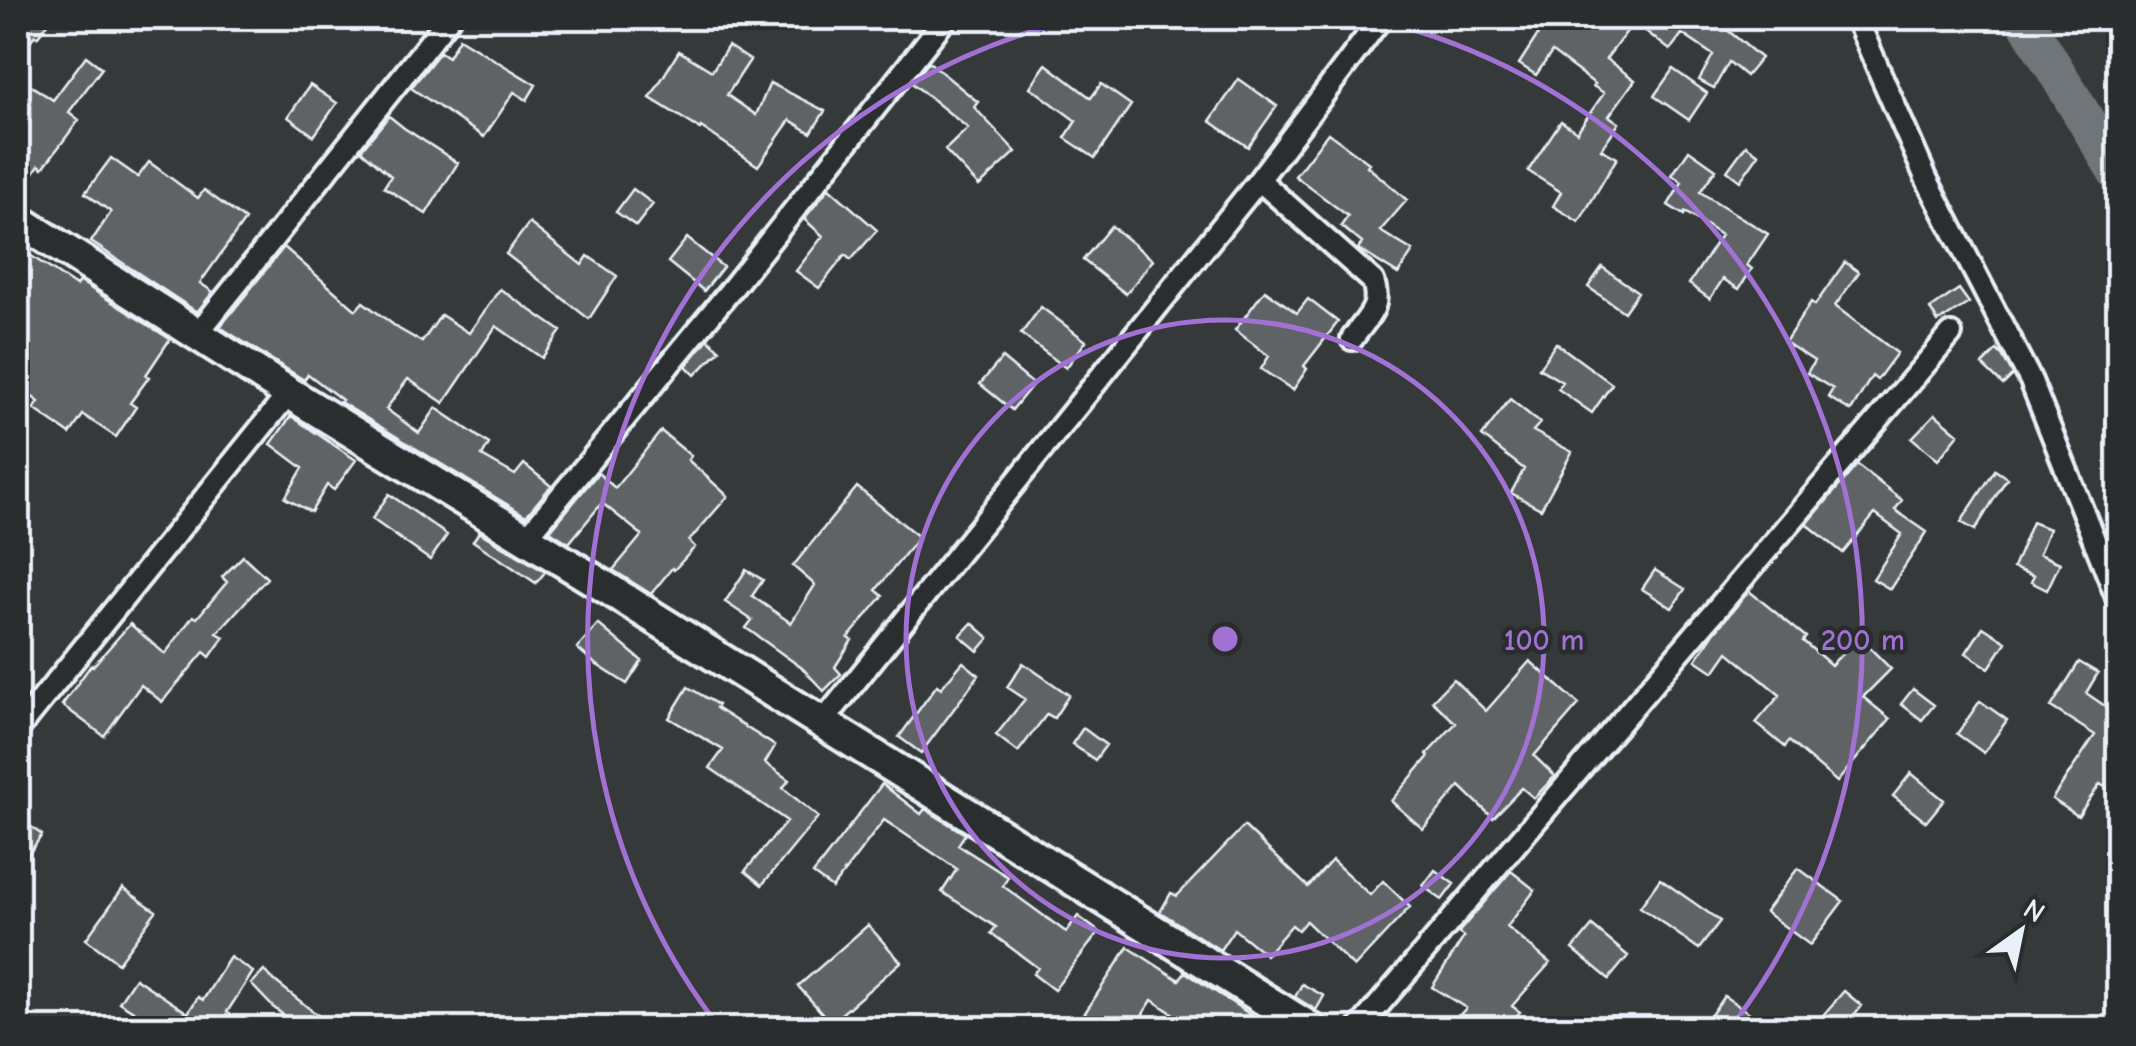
<svg xmlns="http://www.w3.org/2000/svg" width="2136" height="1046" font-family="'Comic Neue',sans-serif">
  <rect width="100%" height="100%" fill="#35393a"/>
  <filter id="ink" filterUnits="userSpaceOnUse"><feTurbulence type="fractalNoise" baseFrequency=".01" numOctaves="2"/><feDisplacementMap in="SourceGraphic" scale="20" xChannelSelector="R" yChannelSelector="G"/><feConvolveMatrix kernelMatrix="1 2 1 2 8 2 1 2 1" color-interpolation-filters="sRGB"/></filter>
  <g filter="url(#ink)">
    <g fill="none" stroke-linecap="round" stroke-linejoin="round">
      <path stroke="#707579" stroke-width="38" d="M2024,18L2118,174"/>
    </g>
    <path fill="#5f6365" stroke="#e8f1f8" stroke-width="2.5" d="M18,18H52L37,37L35,35L18,57Z
      M1543,18H1713L1761,58L1746,76L1729,62L1714,88L1699,80L1713,55L1682,34L1670,50L1634,22L1606,59L1635,80L1609,116L1619,123L1601,149L1617,158L1579,222L1553,206L1561,192L1528,171L1561,121L1577,132L1604,93L1593,86L1595,84L1552,52L1536,75L1519,64L1539,33L1534,29Z
      M459,38L536,85L527,100L514,92L484,137L411,88L440,52L448,57Z
      M728,46L750,60L727,95L756,115L770,83L825,111L811,133L790,120L758,166L701,127L700,129L650,98L679,51L712,71Z
      M86,56L102,68L69,112L79,120L43,168L39,165L18,196V77L53,100Z
      M929,62L978,102L974,107L1016,152L979,186L945,150L968,128L912,83Z
      M1046,64L1091,98L1101,84L1131,105L1095,158L1065,138L1076,121L1030,87Z
      M1673,69L1707,93L1689,120L1654,96Z
      M1239,79L1277,106L1248,147L1210,121Z
      M310,85L337,103L314,136L288,117Z
      M389,116L404,128L458,163L426,214L384,187L391,176L361,150Z
      M1328,133L1369,163L1367,166L1407,200L1380,231L1413,251L1398,274L1358,249L1362,243L1341,226L1348,216L1295,176Z
      M1746,145L1759,154L1740,181L1727,171Z
      M1689,150L1716,169L1700,192L1768,234L1747,265L1752,269L1739,289L1723,279L1710,299L1689,284L1721,235L1685,212L1684,215L1668,205L1682,182L1672,175Z
      M111,158L138,177L149,162L198,198L204,190L245,220L200,283L213,292L197,312L91,242L111,212L85,193Z
      M829,188L877,230L851,260L845,255L819,288L796,271L823,236L804,219Z
      M633,189L653,204L636,226L616,212Z
      M529,223L582,265L588,256L617,276L589,319L506,254Z
      M1111,226L1153,260L1126,294L1083,260Z
      M687,238L723,267L704,291L668,262Z
      M18,247L76,286L79,281L170,339L146,375L149,377L130,403L136,407L116,437L83,415L70,434L34,409L39,402L18,386Z
      M284,247L356,310L363,302L399,329L422,342L441,315L469,333L500,289L561,331L542,358L496,326L444,403L408,379L386,409L419,433L436,408L489,444L482,456L515,475L524,464L551,486L526,516L340,402L342,400L308,374L304,380L220,327Z
      M1845,262L1859,272L1835,306L1897,353L1877,380L1872,376L1851,411L1828,397L1833,389L1807,373L1814,361L1785,342L1811,302L1815,305Z
      M1602,267L1638,292L1624,312L1588,287Z
      M1959,289L1969,303L1938,322L1930,309Z
      M1265,290L1297,313L1308,299L1338,322L1304,366L1307,369L1293,390L1261,369L1269,356L1235,330Z
      M1041,307L1086,341L1066,368L1021,334Z
      M708,339L720,350L695,375L686,366Z
      M1556,343L1612,384L1592,413L1558,389L1562,382L1539,368Z
      M1997,350L2002,355L2013,375L2003,385L1982,365Z
      M1002,358L1033,384L1012,410L980,384Z
      M1510,399L1540,423L1533,431L1572,452L1541,509L1511,493L1524,469L1482,436Z
      M1935,414L1959,434L1938,460L1912,438Z
      M291,416L356,460L334,490L327,485L311,512L285,498L303,468L271,444Z
      M661,431L691,456L688,460L728,496L689,541L695,547L674,570L672,568L651,594L613,570L642,535L602,503L569,543L550,531L598,473L615,488Z
      M1857,465L1902,500L1895,510L1927,532L1890,589L1873,579L1902,534L1875,514L1843,553L1807,524Z
      M1995,470L2007,478L1975,530L1961,522Z
      M857,487L919,537L876,590L883,596L848,638L852,640L835,667L841,674L824,691L802,668L746,628L752,620L725,602L746,570L763,580L752,596L791,623L815,585L793,566Z
      M389,494L447,535L430,560L372,519Z
      M2032,522L2049,529L2039,554L2060,563L2047,590L2031,582L2034,576L2013,568Z
      M479,532L545,572L536,583L473,541Z
      M243,556L267,578L217,633L224,637L210,657L204,652L162,702L141,685L104,736L62,705L91,665L93,666L130,624L165,654L193,616L197,618L227,582L222,577Z
      M1655,570L1685,589L1672,608L1642,589Z
      M1749,591L1806,637L1803,641L1831,665L1859,637L1891,669L1863,697L1890,719L1837,782L1789,741L1785,747L1756,723L1780,695L1728,652L1714,672L1696,660L1714,633Z
      M972,623L989,638L978,651L960,636Z
      M598,624L642,661L627,684L594,663L577,648Z
      M1983,627L2006,642L1989,668L1966,653Z
      M1530,661L1579,704L1534,756L1555,776L1534,798L1522,788L1493,818L1460,786L1423,829L1391,801L1429,756L1427,754L1456,723L1432,701L1453,679L1486,711Z
      M963,662L979,675L921,753L899,737L937,685L941,688Z
      M2079,662L2098,673L2086,693L2118,715V795L2100,784L2078,816L2052,799L2095,735L2051,707Z
      M1023,663L1069,695L1054,718L1047,714L1018,752L996,735L1025,699L1007,687Z
      M688,687L718,705L716,708L775,746L765,763L789,780L783,788L818,817L762,885L745,871L787,821L710,768L723,750L669,718Z
      M1913,689L1934,705L1922,720L1901,704Z
      M1980,701L2007,720L1984,753L1957,734Z
      M1083,728L1106,745L1095,760L1072,744Z
      M1911,773L1944,800L1926,822L1893,796Z
      M882,784L921,814L925,809L965,834L958,845L1008,877L1003,886L1066,932L1078,916L1099,932L1054,990L1033,974L1038,968L991,933L996,927L942,892L957,869L884,820L832,888L813,874Z
      M18,817L42,835L18,869Z
      M1244,826L1308,887L1332,860L1370,895L1383,881L1410,907L1354,967L1306,921L1298,930L1292,925L1266,955L1234,929L1220,950L1160,912L1171,893L1177,896Z
      M1798,868L1843,901L1810,945L1765,912Z
      M1435,870L1454,884L1442,900L1423,886Z
      M1511,871L1535,890L1507,927L1550,963L1512,1006L1520,1012L1505,1028H1448L1466,1008L1432,987L1464,937L1458,933Z
      M1660,879L1720,921L1699,949L1640,907Z
      M123,888L156,911L118,963L86,939Z
      M868,925L901,962L831,1023L798,986Z
      M1592,926L1628,956L1609,979L1573,949Z
      M1128,947L1179,980L1185,972L1271,1028H1195L1152,1000L1134,1028H1075Z
      M230,957L253,972L227,1012L247,1028H161L119,1002L135,978L188,1013L198,997L203,1000Z
      M264,971L276,982L334,1028H300L273,1007L251,984Z
      M1302,984L1324,996L1316,1010L1295,997Z
      M1844,991L1862,1006L1844,1028H1812Z
      M1724,996L1772,1028H1702Z"/>
    <g fill="none" stroke-linecap="round" stroke-linejoin="round">
      <g stroke="#e8f1f8" stroke-width="28">
        <path id="street" d="M1856,18L1927,180L2031,381L2118,600
          M1259,180L1373,281C1382,308 1368,316 1352,339
          M197,334L449,18
          M526,538L730,291L946,18
          M822,723L1259,180L1381,18
          M18,729L289,393
          M1359,1028L1951,334"/>
      </g>
      <g stroke="#e8f1f8" stroke-width="38">
        <path id="secondary" d="M18,220L289,393L594,580L1310,1028"/>
      </g>
      <use href="#street" stroke="#2a2d2e" stroke-width="20"/>
      <use href="#secondary" stroke="#2a2d2e" stroke-width="30"/>
    </g>
  </g>
  <g fill="none" stroke="#a171d3" stroke-width="5">
    <circle cx="1225" cy="639" r="319"/>
    <path d="M719 1027A638 638 0 0 1 1076 19M1374 19A638 638 0 0 1 1731 1027"/>
  </g>
  <circle cx="1225" cy="639" r="15" fill="#a171d3" stroke="#2a2d2e" stroke-width="5"/>
  <g font-size="30" text-anchor="middle" font-weight="bold" fill="#a171d3" stroke="#2a2d2e" stroke-width="9" stroke-linejoin="round" paint-order="stroke">
    <text x="1544" y="650">100 m</text>
    <text x="1863" y="650">200 m</text>
  </g>
  <rect width="2136" height="1046" fill="none" stroke="#2a2d2e" stroke-width="60"/>
  <rect x="30" y="30" width="2076" height="986" fill="none" stroke="#e8f1f8" stroke-width="4" filter="url(#ink)"/>
  <g transform="translate(2021 931) rotate(33)" stroke="#2a2d2e" stroke-width="8" paint-order="stroke">
  <path d="M0-8L18 38L0 25L-18 38Z" fill="#e8f1f8"/>
  <text y="-15" font-size="28" font-weight="bold" text-anchor="middle" fill="#e8f1f8">N</text>
  </g>
</svg>
